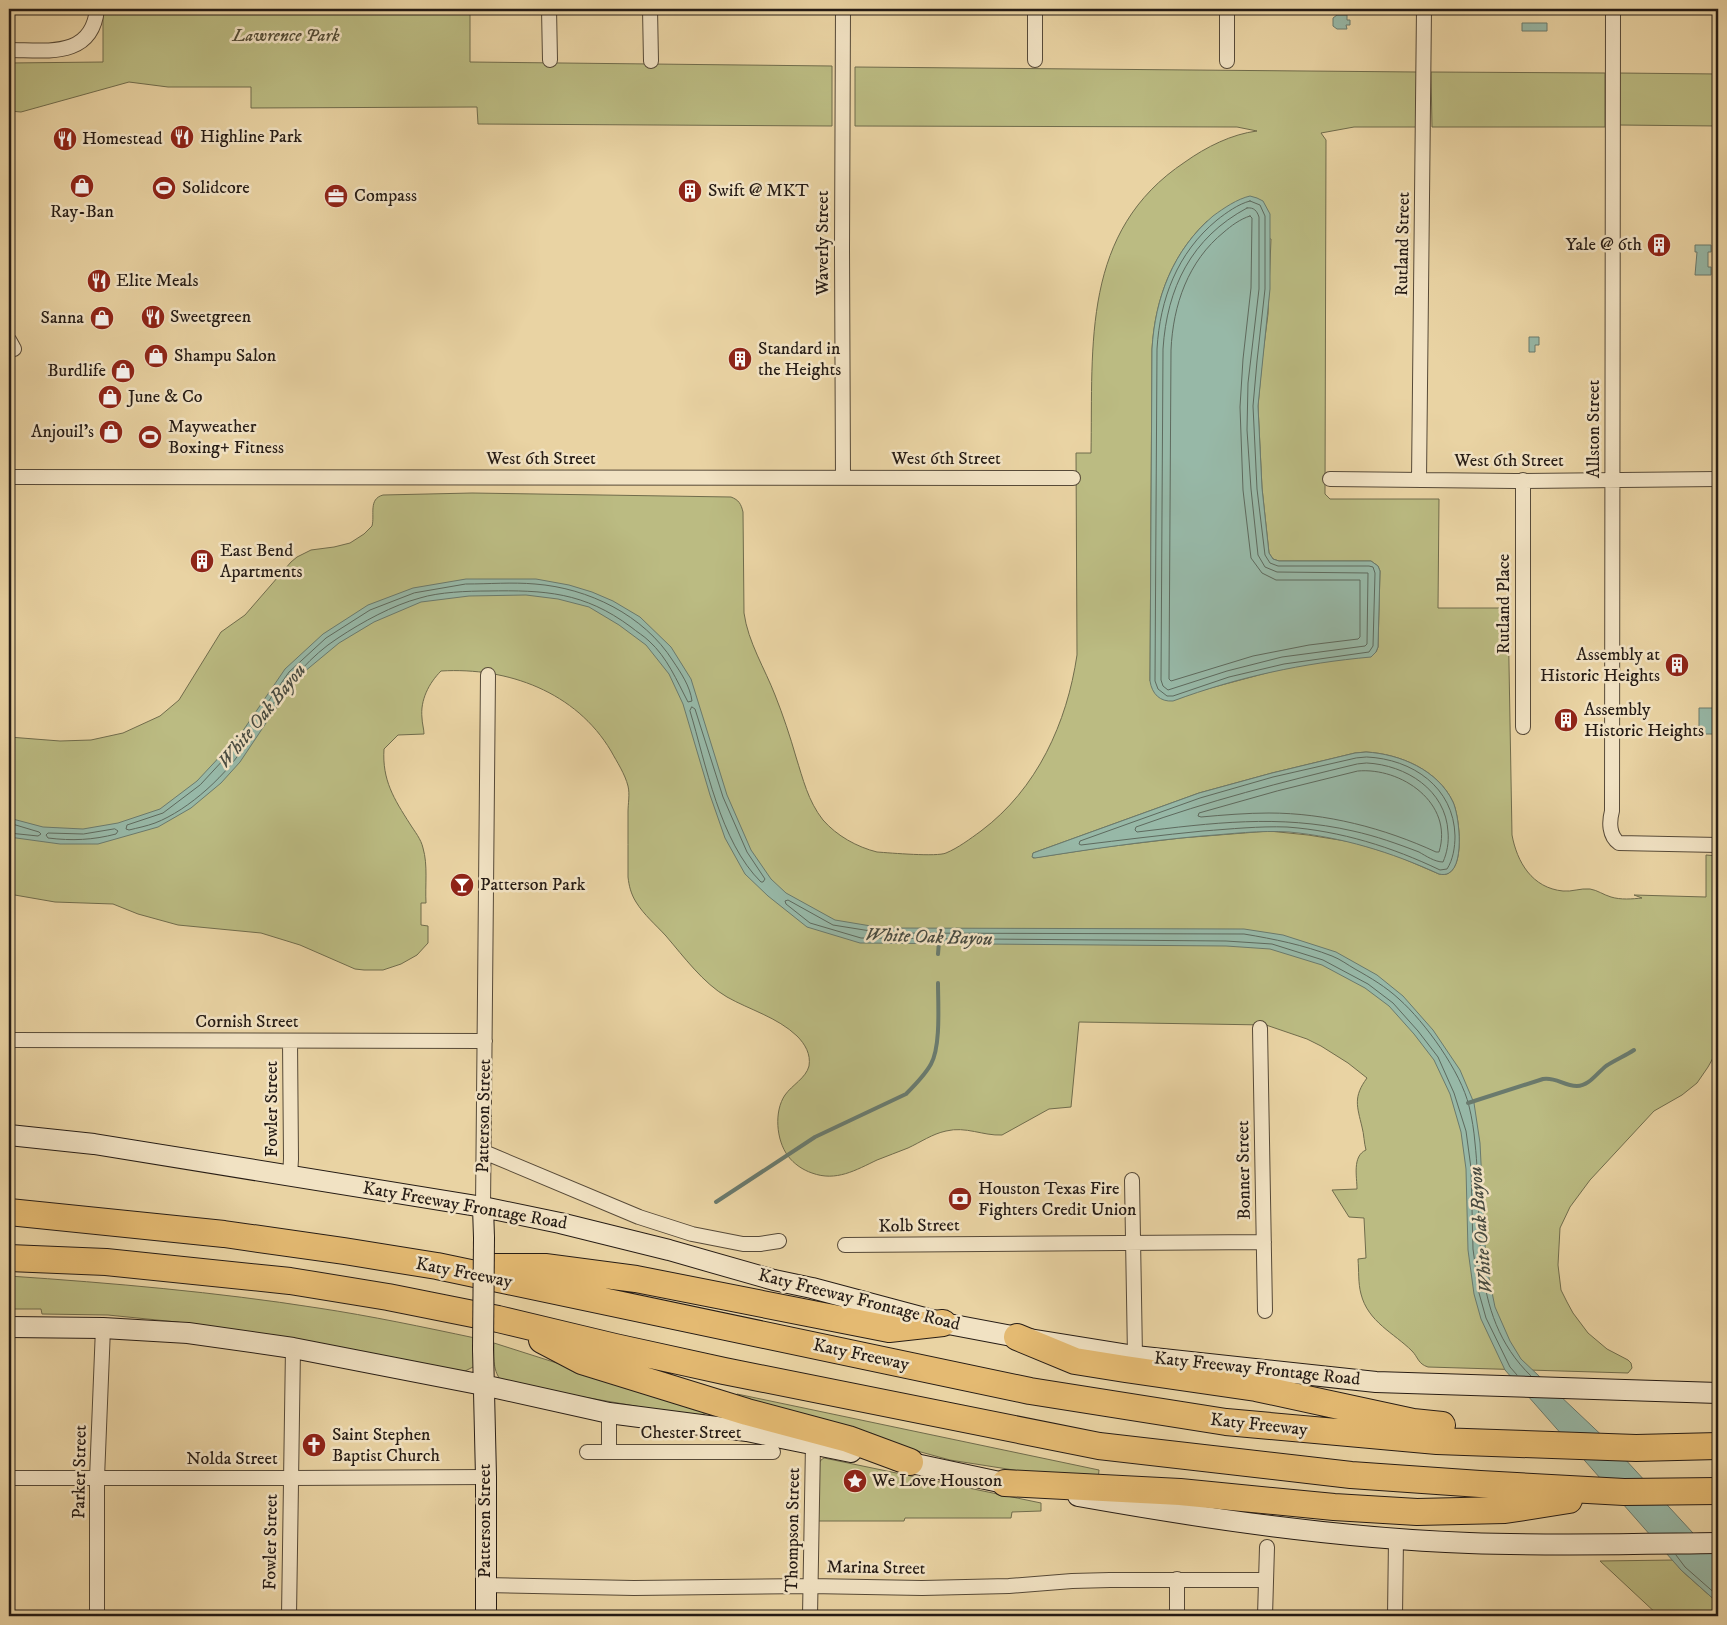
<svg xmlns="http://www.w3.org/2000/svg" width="1727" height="1625" font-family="'IM FELL DW Pica',serif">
  <rect width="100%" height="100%" fill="#e9d3a3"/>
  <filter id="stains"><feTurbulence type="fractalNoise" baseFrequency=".004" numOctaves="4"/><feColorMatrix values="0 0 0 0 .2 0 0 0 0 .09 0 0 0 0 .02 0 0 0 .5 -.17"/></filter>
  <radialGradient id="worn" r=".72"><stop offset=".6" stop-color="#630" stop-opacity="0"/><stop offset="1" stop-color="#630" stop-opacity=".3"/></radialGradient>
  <path fill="#bbbb82" stroke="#706c4c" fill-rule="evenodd" d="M103,9H470V62L832,66V126L478,124L477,107L251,108V87H168L129,82L21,112L9,111V63L103,62Z
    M855,67L1417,72L1416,127H1354L1321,133L1326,140L1325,494L1330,499H1439L1438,608H1508L1512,835C1517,862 1532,888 1563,891C1572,892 1580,888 1590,889C1597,890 1604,895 1611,897C1621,900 1632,899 1642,898L1634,895L1706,897V855L1718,856V1018L1713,1058L1708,1067L1697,1083L1682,1095L1654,1111L1590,1180L1570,1207L1560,1228L1558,1265L1561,1290L1567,1302L1573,1313L1588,1333L1607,1349L1628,1360L1631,1363L1632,1368L1628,1373L1428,1367C1418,1364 1418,1357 1412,1351C1394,1333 1368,1322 1361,1294C1358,1283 1359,1271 1358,1259L1366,1258L1364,1218L1349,1217L1332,1190L1357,1189C1357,1177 1352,1156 1366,1150C1364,1143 1364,1134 1362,1127C1357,1106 1353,1097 1367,1078L1348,1063L1321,1046L1307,1039L1266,1025L1079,1022L1071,1107L1049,1109L1002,1135C983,1136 966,1126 946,1131C932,1134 921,1142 908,1148C898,1152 887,1156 877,1160C856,1170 836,1182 812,1173C803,1170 794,1164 788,1156C776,1140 774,1111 785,1095C792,1085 806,1078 809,1066C811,1054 805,1044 797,1036C777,1017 750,1010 727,997C703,983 684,957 666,936C656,925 644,915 636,902C631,894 629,886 628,877C628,855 628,834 628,812C628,804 630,794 628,786C625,774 617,762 611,751C576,692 508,667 441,671C429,683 420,700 422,718C422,723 424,729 424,734L398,735L384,749C382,780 394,799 410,824C415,832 421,839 423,848C428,865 425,885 426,903H421V925L428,926V943L417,955L401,964L383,970H364L355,969L300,945L261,933L178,925L138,914L113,904L55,902L9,894V737L60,741L91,740L123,733L160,716L179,700L221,632L245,615L291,562L297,557L311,550L334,547L350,543L364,534L372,526C375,515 368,499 383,495L472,493L731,497C739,500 741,504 743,512L744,613C748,642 765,669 775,695C783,715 790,736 796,757C803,779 808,801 823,820C837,836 857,847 877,852C891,853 937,857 946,853C958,848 970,839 981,831C1037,789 1067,723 1077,655L1076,453H1091C1093,344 1081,231 1185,162C1206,147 1232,134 1257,131L1237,127L855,126ZM1207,221L1271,239L1268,314L1262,361L1258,406L1262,488L1269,553L1273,559L1279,561H1371L1378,566L1380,571L1378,647L1376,652L1285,668L1203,690L1150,681L1152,349C1155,300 1171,256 1207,221ZM1366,752C1400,754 1438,770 1453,802C1460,817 1467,881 1439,874L1395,855L1352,842L1308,835L1269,831L1181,838L1105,847L1033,858V853L1199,793L1272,773L1355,753Z
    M1431,72L1605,73V127H1432Z
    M1618,73L1718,74V126L1619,125Z
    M9,1276C112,1283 216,1292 318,1308C371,1316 423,1327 475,1338V1366L465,1371L444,1370L262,1334L177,1322L108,1315L42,1314L41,1309H9Z
    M494,1343L704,1410V1418L503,1383C492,1371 494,1358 494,1343Z
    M737,1394L1099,1470L1098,1480L1052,1476L950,1460L735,1401Z
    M824,1458L1041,1503V1511L1012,1512L1011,1518H905L904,1521H815L818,1465L821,1460Z
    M1674,1560L1681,1570L1718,1603V1616H1659L1600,1561Z"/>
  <path fill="#97b8a7" stroke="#6a7a6d" d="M1337,15H1347V20H1350V25H1346L1347,29H1337L1333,26V18Z
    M1522,23H1547V31H1522Z
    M1250,196L1257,198L1263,201L1270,214V289L1258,406L1262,488L1269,553L1273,559L1279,561H1371L1378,566L1380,571L1378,647L1376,652L1371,657C1303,663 1238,677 1173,701C1160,702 1152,694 1150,681L1152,349C1155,298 1173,250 1213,216C1224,208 1237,199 1250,196Z
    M1695,245H1711V252H1708V267H1711V275H1695L1697,252H1695Z
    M1529,337H1539V345H1535V352H1529Z
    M466,579H536L569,585L592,592L613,601L640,617L671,647L691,679L727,795L751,850L771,879L786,893L835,920L883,928L1244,929L1283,935L1336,952L1377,975L1403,996L1433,1030L1460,1070L1474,1103L1480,1143L1486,1263L1495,1307L1510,1341L1521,1359L1612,1445L1704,1545L1718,1557V1603L1681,1570L1505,1370L1481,1319L1474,1294L1468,1250L1466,1169L1461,1132L1450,1094L1434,1060L1414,1034L1389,1006L1365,988L1322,965L1270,949L1226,946L860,943L807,927L768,896L745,874L725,838L710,795L683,704L669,674L646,645L619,625L589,607L558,599L526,595L469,596L421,602L374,622L339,643L304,672L274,711L240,762L221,783L191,808L158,827L98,844H60L9,837V818L43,827L83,829L118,823L160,809L197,781L240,735L285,669L323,634L368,605L413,588Z
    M1699,708H1714V714H1718V737H1714V734H1699Z
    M1366,752C1400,754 1438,770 1453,802C1460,817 1467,881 1439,874C1391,852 1342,837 1289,832C1260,830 1231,834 1202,836C1146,841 1091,849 1035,858L1032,857L1033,853L1199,793L1272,773L1355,753Z"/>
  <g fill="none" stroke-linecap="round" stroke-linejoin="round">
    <path stroke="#5e6a5e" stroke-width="1" d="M1250,201L1260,205L1265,216V289L1257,361L1253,406L1257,489L1265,555L1270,563L1278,566H1369L1373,567L1375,573L1373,646L1369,652L1284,664L1229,677L1173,696H1167L1158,689L1155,681L1157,349C1160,299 1177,253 1217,220C1226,213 1238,204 1250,201Z
      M1247,208C1254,207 1257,211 1259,217V289L1248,383L1247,430L1251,489L1258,555L1265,567L1277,572L1368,573L1367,644L1365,646L1282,657L1227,671L1168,690L1163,686L1161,680L1163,349C1167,288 1191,238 1247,208Z
      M1250,216L1252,218L1251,288L1243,359L1240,407L1243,490L1251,558L1262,573L1276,580H1360V637L1358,639L1309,645L1253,656L1171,681L1169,679L1171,350C1173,305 1188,261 1224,232C1231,226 1240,219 1250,216Z
      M466,584C489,584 512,582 535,584C588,588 644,615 673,661C681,673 690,686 692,701L688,702C677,681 667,657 649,641C644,636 637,632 631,627C584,592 545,590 488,591C468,591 439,592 420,598C393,605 362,622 338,638C310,656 292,680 272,705H268V702L289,672L326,638L370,610L414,593Z
      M692,707L695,709L723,797L747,852L765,879L763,882H761C720,842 706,764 690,711Z
      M243,739H246L247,742C229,773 189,810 155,823C147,826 137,828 129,830L126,829L127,825L163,813L200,785Z
      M1367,757C1412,759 1454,787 1455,836C1455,847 1453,860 1447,869L1440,870C1392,847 1341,831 1287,827C1259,826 1231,829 1203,831C1162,835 1122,840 1081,845L1079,844L1080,841L1200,798L1273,777L1356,758Z
      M1367,763C1406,765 1446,790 1448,832C1449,842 1447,853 1443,862C1435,862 1426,856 1419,852C1398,844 1376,836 1353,831C1279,814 1212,823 1137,832L1135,830L1136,827C1208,801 1282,782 1357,764Z
      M1358,771C1401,767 1454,803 1439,852H1436C1384,828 1326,813 1269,813C1247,813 1223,815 1201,817L1198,816L1199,813L1277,791Z
      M9,823L39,832L41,834L38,836L9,833
      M115,829L118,831L116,834C93,840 72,841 48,838L46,835L48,833L83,834Z
      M1517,1375L1510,1367L1486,1318L1479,1293L1473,1249L1471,1168L1466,1131L1454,1093L1438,1057L1418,1031L1393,1003L1368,984L1323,960L1272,944L1226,941L861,938L810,923L786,904L785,901L788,900L833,925L883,933L1244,934C1274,939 1304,945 1332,956C1340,959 1348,965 1355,969C1371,978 1386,987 1399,999C1425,1022 1461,1072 1469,1106C1472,1118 1474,1131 1475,1143C1484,1224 1466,1313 1531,1376
      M1676,1555L1685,1567L1718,1596"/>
    <path stroke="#6a7a6d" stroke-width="4" d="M938,954L939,942
      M1468,1103L1543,1079C1557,1077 1563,1086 1577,1086C1589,1086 1597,1073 1606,1066C1615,1060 1625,1056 1634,1050
      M716,1202L815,1137L906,1094C915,1085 925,1075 931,1064C941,1046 938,1004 938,983"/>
    <g stroke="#574a38" stroke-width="16">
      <path id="street" d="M549,9L550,60
        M650,9L651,61
        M1613,9L1612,811C1609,822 1609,836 1619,843L1718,845
        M9,50C46,50 92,59 97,9
        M1035,60V9
        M1227,61V9
        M9,340L14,349
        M9,477L1073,478
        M843,477L842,249L843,9
        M1330,479L1515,481L1718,479
        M1419,480L1424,9
        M1523,480V727
        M1260,1028L1265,1311
        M9,1040L485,1041
        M484,1152L639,1217L692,1234L743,1244H760L779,1241
        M290,1176L291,1159L290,1041
        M1132,1180L1135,1356
        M483,1207L488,675
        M845,1245L1264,1242
        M609,1413V1452
        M587,1452H773
        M9,1478H291L486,1477
        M485,1585L634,1588L810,1586L922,1588L1009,1586L1072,1581L1110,1580H1265
        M97,1616V1478L103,1328
        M289,1616L293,1348
        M810,1616L813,1444
        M1177,1616V1579
        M1265,1616L1267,1547
        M1395,1616L1396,1539"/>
    </g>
    <g stroke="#261c15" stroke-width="22">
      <path id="secondary" d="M9,1135L94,1144L483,1207L560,1223L669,1250L774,1280L812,1288L943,1323L1017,1337L1135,1356L1376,1382L1718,1393
        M483,1207L484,1238
        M9,1327L103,1328L188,1333L293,1348L483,1385L609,1413L747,1431L851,1452
        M483,1349L486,1477V1616
        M897,1460L1018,1486
        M1078,1496C1207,1519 1338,1538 1469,1543C1552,1546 1635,1544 1718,1543"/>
    </g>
    <g stroke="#261c15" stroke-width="28">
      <path id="highway" d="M9,1212L224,1234L344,1251L437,1266L1030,1391L1226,1422L1437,1441L1636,1448L1718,1446
        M9,1258L106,1262L290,1281L388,1297L498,1319L615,1347L724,1371L1099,1446L1351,1475L1480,1484L1624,1492L1718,1491
        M493,1267H545L636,1279L889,1329L943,1323
        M1017,1337L1075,1361L1125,1369L1256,1388L1413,1422L1442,1425
        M542,1340L582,1361L747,1412L848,1439L910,1462
        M1005,1483L1180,1492L1334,1507L1417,1512L1505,1510L1569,1500"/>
    </g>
    <use href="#street" stroke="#f1e2c3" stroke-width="14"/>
    <use href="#secondary" stroke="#f1e2c3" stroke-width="20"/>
    <use href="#highway" stroke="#e4ba72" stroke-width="26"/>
    <g stroke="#261c15" stroke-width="22" stroke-linecap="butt">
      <path id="secondary-bridge" d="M483,1349L484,1238"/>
    </g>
    <use href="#secondary-bridge" stroke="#f1e2c3" stroke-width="20"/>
  </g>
  <defs>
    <g id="restaurant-disc" transform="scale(1.25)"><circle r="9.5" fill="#8f2418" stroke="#f1e2c3"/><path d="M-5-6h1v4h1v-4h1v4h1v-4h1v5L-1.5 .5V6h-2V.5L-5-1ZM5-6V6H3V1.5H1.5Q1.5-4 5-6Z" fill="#fff"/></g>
    <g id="shop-disc" transform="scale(1.25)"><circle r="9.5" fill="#8f2418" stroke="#f1e2c3"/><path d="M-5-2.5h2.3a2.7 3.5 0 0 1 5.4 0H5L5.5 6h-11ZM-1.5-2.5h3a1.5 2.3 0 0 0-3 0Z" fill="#fff"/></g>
    <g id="stadium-disc" transform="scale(1.25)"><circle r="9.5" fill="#8f2418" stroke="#f1e2c3"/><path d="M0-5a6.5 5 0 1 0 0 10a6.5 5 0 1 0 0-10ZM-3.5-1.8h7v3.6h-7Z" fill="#fff"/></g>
    <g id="building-disc" transform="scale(1.25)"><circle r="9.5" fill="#8f2418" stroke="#f1e2c3"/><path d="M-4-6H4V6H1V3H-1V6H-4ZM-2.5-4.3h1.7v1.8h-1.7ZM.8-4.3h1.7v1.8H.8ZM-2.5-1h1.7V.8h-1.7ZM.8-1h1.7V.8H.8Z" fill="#fff"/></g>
    <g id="office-disc" transform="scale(1.25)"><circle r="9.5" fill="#8f2418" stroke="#f1e2c3"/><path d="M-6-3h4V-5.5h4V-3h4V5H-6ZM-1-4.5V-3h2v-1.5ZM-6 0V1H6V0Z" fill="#fff"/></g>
    <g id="bar-disc" transform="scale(1.25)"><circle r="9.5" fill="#8f2418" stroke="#f1e2c3"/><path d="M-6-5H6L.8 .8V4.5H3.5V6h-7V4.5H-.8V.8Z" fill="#fff"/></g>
    <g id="bank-disc" transform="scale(1.25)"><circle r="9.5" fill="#8f2418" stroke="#f1e2c3"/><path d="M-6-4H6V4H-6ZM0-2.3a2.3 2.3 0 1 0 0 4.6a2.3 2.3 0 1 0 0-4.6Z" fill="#fff"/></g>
    <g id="church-disc" transform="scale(1.25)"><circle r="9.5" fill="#8f2418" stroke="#f1e2c3"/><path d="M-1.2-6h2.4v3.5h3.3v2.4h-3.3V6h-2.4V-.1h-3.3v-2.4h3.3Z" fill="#fff"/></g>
    <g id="sight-disc" transform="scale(1.25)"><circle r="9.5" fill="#8f2418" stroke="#f1e2c3"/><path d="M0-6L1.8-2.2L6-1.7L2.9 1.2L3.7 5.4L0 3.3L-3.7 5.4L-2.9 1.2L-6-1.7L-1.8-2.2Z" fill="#fff"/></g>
  </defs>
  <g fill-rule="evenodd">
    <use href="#restaurant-disc" x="182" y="137"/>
    <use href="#restaurant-disc" x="65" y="139"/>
    <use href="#shop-disc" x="82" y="186"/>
    <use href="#stadium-disc" x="164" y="188"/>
    <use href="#building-disc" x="690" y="191"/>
    <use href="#office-disc" x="336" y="196"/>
    <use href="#building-disc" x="1659" y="245"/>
    <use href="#restaurant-disc" x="99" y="281"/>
    <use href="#restaurant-disc" x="153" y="317"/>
    <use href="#shop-disc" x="102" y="318"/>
    <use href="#shop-disc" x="156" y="356"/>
    <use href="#building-disc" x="740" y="359"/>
    <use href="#shop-disc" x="123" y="371"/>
    <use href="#shop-disc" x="110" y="397"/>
    <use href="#shop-disc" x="111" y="432"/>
    <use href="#stadium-disc" x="150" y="437"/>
    <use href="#building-disc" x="202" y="561"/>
    <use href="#building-disc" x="1677" y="665"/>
    <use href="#building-disc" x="1566" y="720"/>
    <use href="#bar-disc" x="462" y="885"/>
    <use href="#bank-disc" x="960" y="1199"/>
    <use href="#church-disc" x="314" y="1445"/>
    <use href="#sight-disc" x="855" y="1481"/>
  </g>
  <g text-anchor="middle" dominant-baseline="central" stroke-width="5" stroke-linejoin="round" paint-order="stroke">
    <g font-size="18" font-style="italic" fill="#534c36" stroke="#f1e2c3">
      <text x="286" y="36">Lawrence Park</text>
    </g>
    <g font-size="18" fill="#261c15" stroke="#f1e2c3" text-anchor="start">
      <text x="200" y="137">Highline Park</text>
      <text x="82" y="139">Homestead</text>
      <text x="182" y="188">Solidcore</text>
      <text x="708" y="191">Swift @ MKT</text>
      <text x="354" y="196">Compass</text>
      <text x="82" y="212" text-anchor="middle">Ray-Ban</text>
      <text x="1642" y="245" text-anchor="end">Yale @ 6th</text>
      <text x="116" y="281">Elite Meals</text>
      <text x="170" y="317">Sweetgreen</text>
      <text x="84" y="318" text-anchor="end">Sanna</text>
      <text x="758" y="349">Standard in<tspan x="758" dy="21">the Heights</tspan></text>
      <text x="174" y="356">Shampu Salon</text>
      <text x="106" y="371" text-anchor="end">Burdlife</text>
      <text x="128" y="397">June &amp; Co</text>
      <text x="168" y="427">Mayweather<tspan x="168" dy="21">Boxing+ Fitness</tspan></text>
      <text x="94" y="432" text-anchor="end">Anjouil's</text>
      <text x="220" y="551">East Bend<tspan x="220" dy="21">Apartments</tspan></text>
      <text x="1660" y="655" text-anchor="end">Assembly at<tspan x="1660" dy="21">Historic Heights</tspan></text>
      <text x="1584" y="710">Assembly<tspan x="1584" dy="21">Historic Heights</tspan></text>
      <text x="480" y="885">Patterson Park</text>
      <text x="978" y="1189">Houston Texas Fire<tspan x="978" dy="21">Fighters Credit Union</tspan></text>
      <text x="332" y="1435">Saint Stephen<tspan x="332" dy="21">Baptist Church</tspan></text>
      <text x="872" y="1481">We Love Houston</text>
    </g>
    <g font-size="18" fill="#261c15" stroke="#f1e2c3">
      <text transform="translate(823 243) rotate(-90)">Waverly Street</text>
      <text transform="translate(1403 244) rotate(-89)">Rutland Street</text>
      <text transform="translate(1594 429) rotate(-90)">Allston Street</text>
      <text x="541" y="459">West 6th Street</text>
      <text x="946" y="459">West 6th Street</text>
      <text x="1509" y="461">West 6th Street</text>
      <text transform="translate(1504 604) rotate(-90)">Rutland Place</text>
      <text x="247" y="1022">Cornish Street</text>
      <text transform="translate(272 1109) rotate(-90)">Fowler Street</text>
      <text transform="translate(484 1116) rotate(-89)">Patterson Street</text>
      <text transform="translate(1244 1170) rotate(-91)">Bonner Street</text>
      <text transform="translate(465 1206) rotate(10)">Katy Freeway Frontage Road</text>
      <text transform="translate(919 1226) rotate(-1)">Kolb Street</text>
      <text transform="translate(464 1273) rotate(11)">Katy Freeway</text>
      <text transform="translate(859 1300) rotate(14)">Katy Freeway Frontage Road</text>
      <text transform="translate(861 1355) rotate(12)">Katy Freeway</text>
      <text transform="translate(1257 1369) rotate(6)">Katy Freeway Frontage Road</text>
      <text transform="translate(1259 1425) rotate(6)">Katy Freeway</text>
      <text x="691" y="1433">Chester Street</text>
      <text x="232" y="1459">Nolda Street</text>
      <text transform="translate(80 1472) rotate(-89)">Parker Street</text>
      <text transform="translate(485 1521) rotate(-90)">Patterson Street</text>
      <text transform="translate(793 1530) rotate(-89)">Thompson Street</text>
      <text transform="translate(271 1542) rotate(-89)">Fowler Street</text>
      <text transform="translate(876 1568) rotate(1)">Marina Street</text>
    </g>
    <g font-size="19" font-style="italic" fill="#484b41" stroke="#f1e2c3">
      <text transform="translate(262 716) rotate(-51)">White Oak Bayou</text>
      <text transform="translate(929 937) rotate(2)">White Oak Bayou</text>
      <text transform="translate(1481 1230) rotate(-95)">White Oak Bayou</text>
    </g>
  </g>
  <rect width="1727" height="1625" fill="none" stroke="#e9d3a3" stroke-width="30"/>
  <rect x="10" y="10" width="1707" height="1605" fill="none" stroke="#261c15" stroke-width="2.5"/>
  <rect x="15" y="15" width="1697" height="1595" fill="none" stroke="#261c15"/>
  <rect width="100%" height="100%" filter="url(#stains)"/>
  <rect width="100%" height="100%" fill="url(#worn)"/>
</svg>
